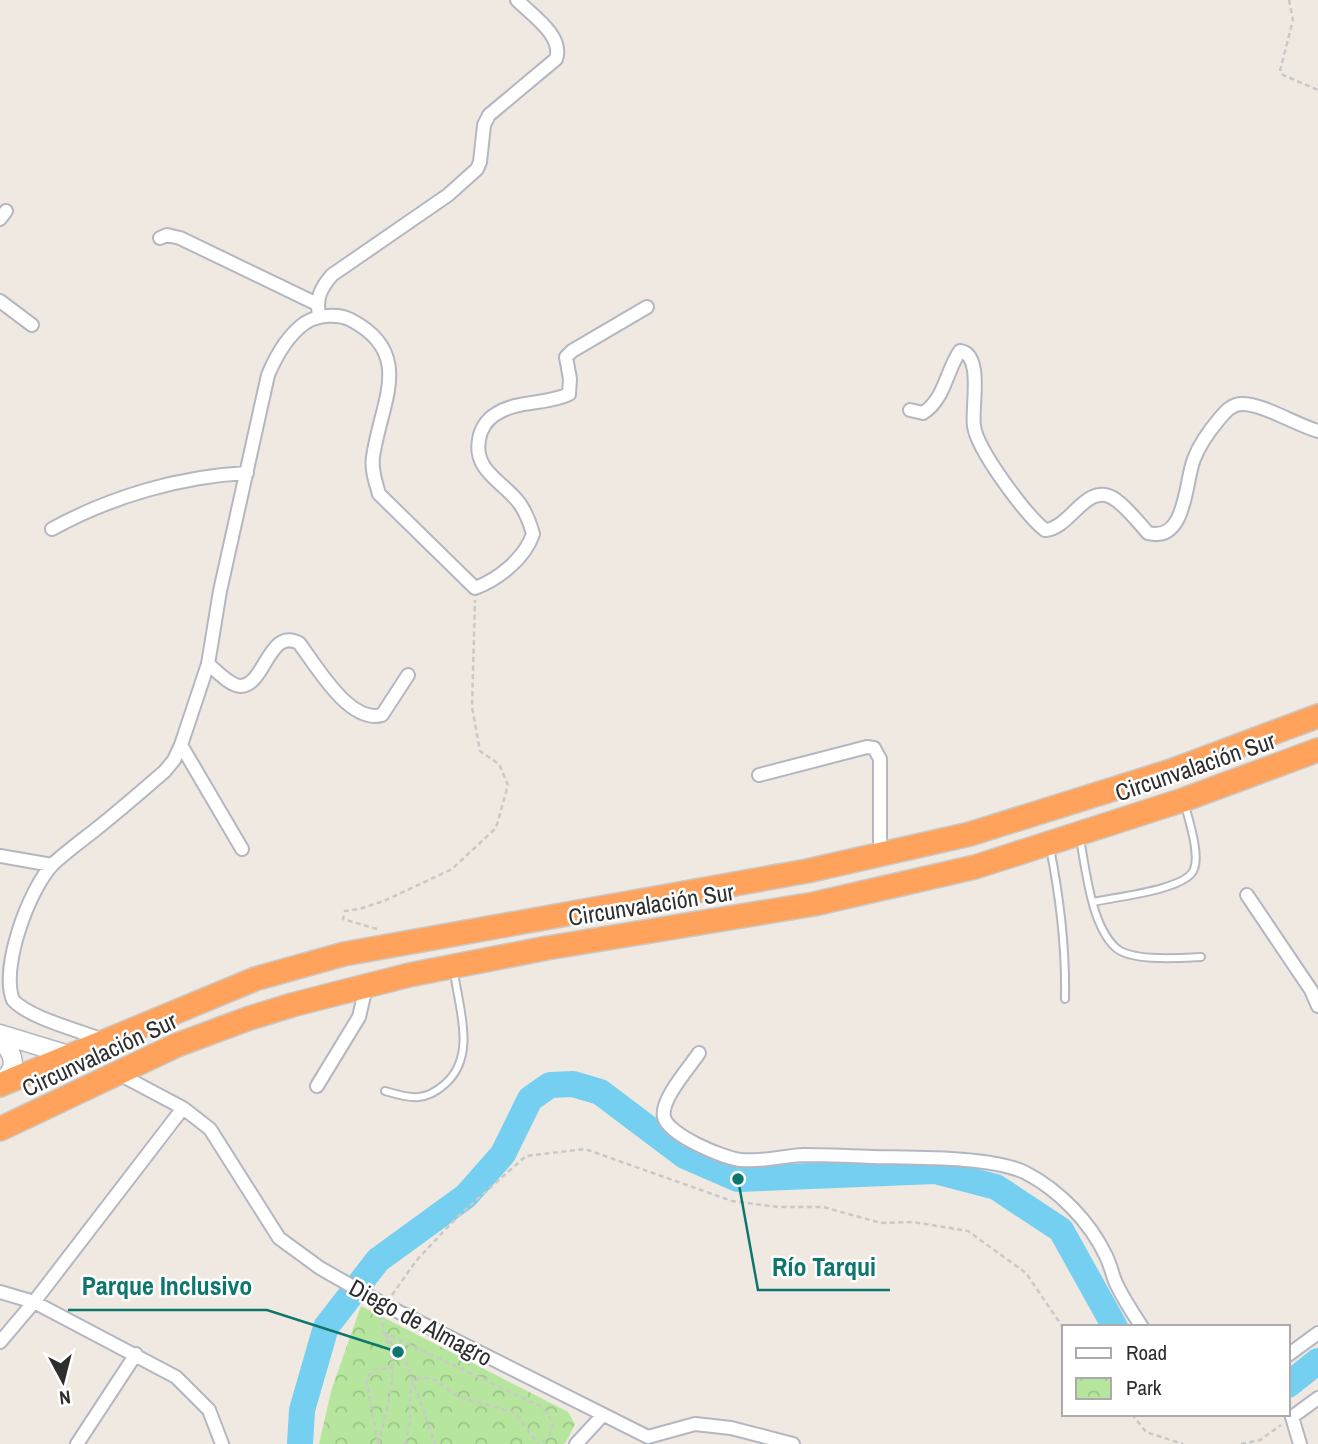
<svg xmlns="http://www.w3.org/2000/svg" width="1318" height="1444" font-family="'Archivo Narrow',sans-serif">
  <defs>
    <pattern id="park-crowns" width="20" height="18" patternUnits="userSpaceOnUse" patternTransform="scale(1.75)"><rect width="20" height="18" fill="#b6e59e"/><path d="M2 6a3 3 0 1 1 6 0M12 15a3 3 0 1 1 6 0" fill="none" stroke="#9dc588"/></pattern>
  </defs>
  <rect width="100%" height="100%" fill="#efe9e1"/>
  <path fill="url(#park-crowns)" d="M361,1306L568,1412L575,1424L566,1442L564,1444H319L332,1388Z"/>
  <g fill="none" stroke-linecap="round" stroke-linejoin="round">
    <path stroke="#75cff0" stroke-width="26" d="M1288,1385L1318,1361
      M300,1444L302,1410L326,1327L378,1260L466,1196L503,1154L530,1099L550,1085L573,1084L600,1092L685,1156L738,1179L935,1171L996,1187L1061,1230L1115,1327"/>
    <g stroke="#b4b7c1" stroke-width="10">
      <path id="lane" d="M1080,839C1086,870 1091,924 1115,947C1130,962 1180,958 1201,957
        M1050,848C1060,898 1066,948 1065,999
        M1093,902C1114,897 1187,890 1194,869C1200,854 1189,821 1185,805
        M385,1091C409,1098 424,1103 445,1084C477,1056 459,1009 454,972"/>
    </g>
    <g stroke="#b4b7c1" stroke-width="16">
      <path id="street" d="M0,219L6,211
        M160,238L167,235L180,238L317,304
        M0,301L32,325
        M319,316C316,298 320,289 332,275L448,195L477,169L480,162L484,125L489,115L556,59C564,36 532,15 517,0
        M910,410L923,413C945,399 946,371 960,351C984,354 971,410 974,426C977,450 1026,515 1045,530C1070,529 1086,482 1113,498C1126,506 1138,522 1148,533C1187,543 1185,480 1194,459C1200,443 1209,431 1220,418C1226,411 1232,404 1242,404C1264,404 1296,425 1318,431
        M52,529C110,497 181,476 247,473
        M208,664C217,671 230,686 241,686C265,685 269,627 299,643C316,665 349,724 382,715L408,675
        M181,745L242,849
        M759,775L867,747L874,748L880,759V854
        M0,856L52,865
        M1247,895L1311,990L1318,1006
        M106,1041C81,1031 29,1018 13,1000C0,968 29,889 53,864C66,852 81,841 95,830C119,811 142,791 165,771L174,760L181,745L208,664L220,591L268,375C276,356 288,335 305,323C317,315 338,313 351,320C416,354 380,404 373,457C371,470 376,483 379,494L475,588C499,579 525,558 533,534C530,523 526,513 520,504C504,482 473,471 479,440C480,430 487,419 496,414C517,400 546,405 569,394L570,379L566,357L572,351L647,307
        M699,1053C689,1068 660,1100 664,1117C668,1135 723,1158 741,1160C762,1162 783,1156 804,1155C827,1155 850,1156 873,1157C912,1158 993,1156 1026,1173C1059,1190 1090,1222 1106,1256C1110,1264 1112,1273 1115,1281C1122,1297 1132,1312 1142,1327
        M117,1073L183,1108L210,1129L279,1238L320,1268L385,1305L648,1437L695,1424L731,1428L793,1444
        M317,1086L359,1017L366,987
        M0,1292L34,1302L176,1377L209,1410L222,1444
        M0,1342L34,1302L183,1108
        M1288,1355L1318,1333
        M77,1444L136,1354
        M576,1444L602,1416
        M1300,1444L1292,1417L1318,1398"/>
    </g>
    <g stroke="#b4b7c1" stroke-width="21">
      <path id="secondary" d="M0,1034L72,1056
        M0,1039C15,1054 19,1069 0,1082"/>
    </g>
    <g stroke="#c9c9c9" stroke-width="26">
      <path id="highway" d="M0,1085L255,979L344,954L807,871L970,834L1171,771L1318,716
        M0,1129L177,1045L247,1019L292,1005L409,975L547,948L814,904L975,867L1183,800L1318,750"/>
    </g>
    <path stroke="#c9c9c9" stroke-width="2.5" stroke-dasharray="5 3.5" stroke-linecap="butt" d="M1289,0L1293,20L1280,71L1283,75L1318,90
      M377,929L343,919L345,911L359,909L384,901L452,869L496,828L508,785L499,764L480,751L472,707L475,600
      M392,1295L416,1261L457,1217L526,1156L585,1149L732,1201L778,1207H823L881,1223L913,1222L968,1231L1026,1273L1064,1329
      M383,1332L540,1406L548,1414L553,1424L550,1434L541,1444
      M385,1334L407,1364L435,1444
      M1132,1414L1146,1432L1183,1444
      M378,1443L366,1379L373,1370L391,1368
      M378,1444C385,1418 396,1381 391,1354C388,1342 383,1329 380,1316
      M405,1444L410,1422V1393L413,1380L424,1377L435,1380L457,1396L515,1413L538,1444
      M1241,1444L1260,1440L1281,1425"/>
    <use href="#lane" stroke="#fff" stroke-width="6"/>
    <use href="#street" stroke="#fff" stroke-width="12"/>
    <use href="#secondary" stroke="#fff" stroke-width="18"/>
    <use href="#highway" stroke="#ffa35c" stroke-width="23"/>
  </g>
  <g text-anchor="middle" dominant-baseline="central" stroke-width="5" stroke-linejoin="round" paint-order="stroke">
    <g font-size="24" fill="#2e2e2e" stroke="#fff">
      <text transform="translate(1195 766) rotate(-19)">Circunvalación Sur</text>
      <text transform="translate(651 904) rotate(-9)">Circunvalación Sur</text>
      <text transform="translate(99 1054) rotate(-25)">Circunvalación Sur</text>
      <text transform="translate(421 1322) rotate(28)">Diego de Almagro</text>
    </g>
  </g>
  <path fill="none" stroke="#0f766e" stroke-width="2.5" d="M738 1179L758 1290H890M398 1352L267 1310H68"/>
  <g fill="#0f766e" stroke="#fff" stroke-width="2.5">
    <circle cx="738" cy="1179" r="7"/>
    <circle cx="398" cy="1352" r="7"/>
  </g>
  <g font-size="26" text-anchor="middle" font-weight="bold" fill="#0f766e" stroke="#fff" stroke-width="5" stroke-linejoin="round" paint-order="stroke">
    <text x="824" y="1276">Río Tarqui</text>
    <text x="167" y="1295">Parque Inclusivo</text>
  </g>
  <rect x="1062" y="1325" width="228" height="91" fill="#ffffff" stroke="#ababab" stroke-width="2"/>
  <rect x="1076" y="1348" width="35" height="10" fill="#ffffff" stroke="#ababab" stroke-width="2"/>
  <text x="1126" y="1360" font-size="21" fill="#2e2e2e">Road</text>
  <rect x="1076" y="1378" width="35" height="21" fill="url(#park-crowns)" stroke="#ababab" stroke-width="2"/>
  <text x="1126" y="1395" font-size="21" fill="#2e2e2e">Park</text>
  <g transform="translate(63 1381) rotate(173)" stroke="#ffffff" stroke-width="5" paint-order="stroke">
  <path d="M0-5L12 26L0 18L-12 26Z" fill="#2e2e2e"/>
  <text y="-10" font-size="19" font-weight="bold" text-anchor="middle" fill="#2e2e2e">N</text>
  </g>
</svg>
